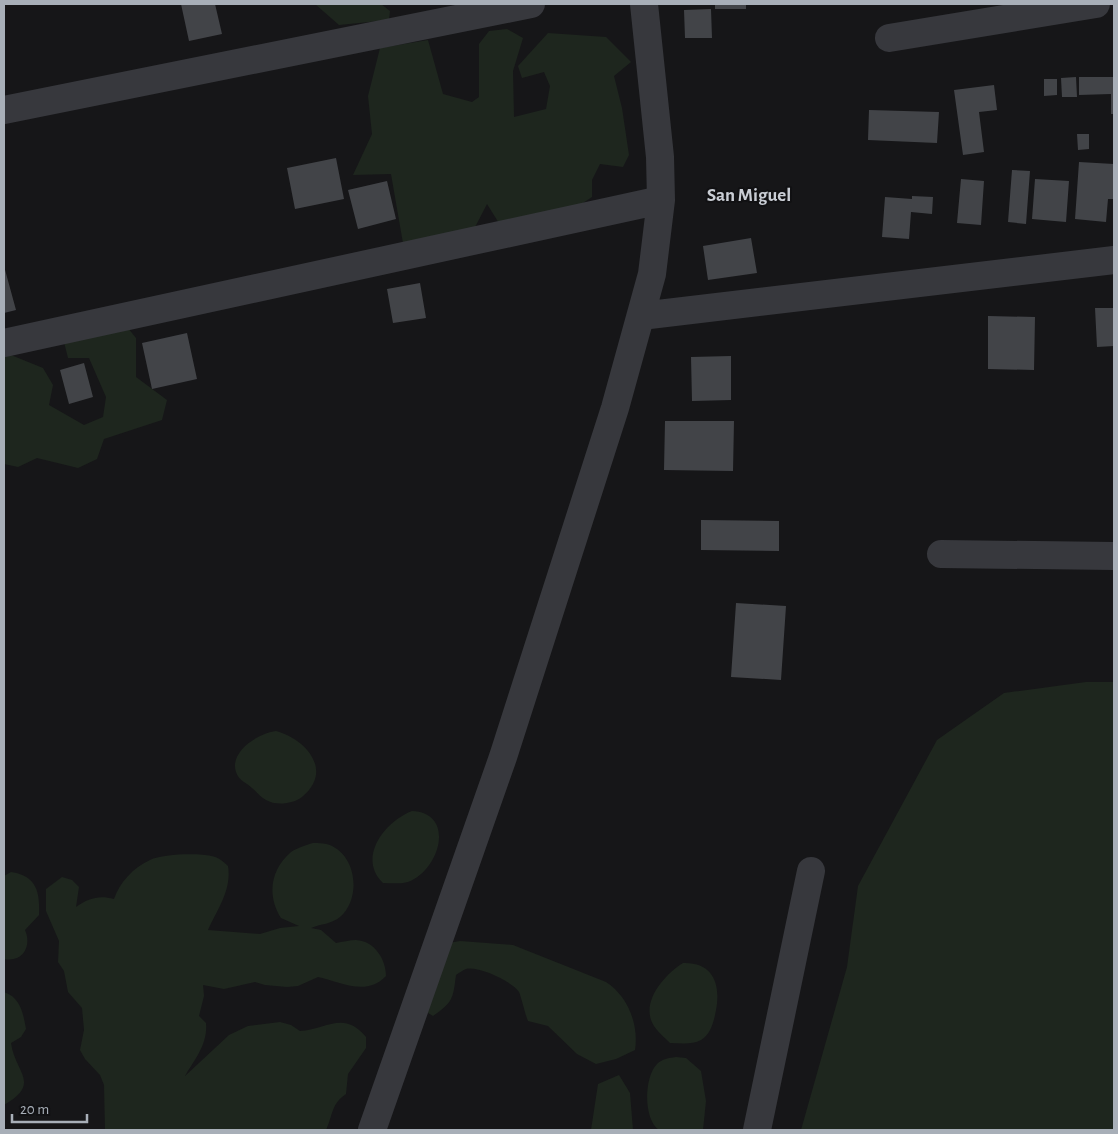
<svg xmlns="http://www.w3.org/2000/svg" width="1118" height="1134" font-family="'Alegreya Sans',sans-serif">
  <rect width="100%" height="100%" fill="#161618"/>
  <path fill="#1e261e" d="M315,4H381L390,11L389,20L339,25Z
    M507,29L523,38L513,71L514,117L546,109L550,86L544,72L522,78L518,66L548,33L606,37L631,62L614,76L622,108L629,155L623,167L600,164L592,180V197L574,209L502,228L487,204L472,233L404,249L391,174L353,175L372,134L368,96L380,48L428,40L443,94L472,102L479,97V44L489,31Z
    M123,322L136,338V377L167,400L162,420L104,439L97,459L78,468L37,458L18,467L4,464V356L6,353L43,368L53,385L49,405L84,425L103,417L106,397L89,358H68L63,338Z
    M1086,682H1114V1130H801L847,967L858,886L937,740L1004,693Z
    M276,731C306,739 334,771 302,797C293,804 276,806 266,800C260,797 257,792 252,788C246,782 239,781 236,772C229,751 259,733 276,731Z
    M412,811C454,813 441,864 414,879C405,885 394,883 383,883C357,858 384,822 412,811Z
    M313,843C319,843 326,843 332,846C357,858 361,899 340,917C332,924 320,924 311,928L321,930L336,943C342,942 350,940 356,940C375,941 386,960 386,976C366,997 341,982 318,977L298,986L287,987L265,985L255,982L224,989L203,985L204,996L199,1016L206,1023C208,1044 195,1059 185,1076L229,1035L248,1026L280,1022L291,1025L300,1031C327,1029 344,1010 366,1037V1048L348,1074L346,1094C331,1104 333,1115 326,1130H105L104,1085L100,1075L85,1059L80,1050L84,1030L82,1008L68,992L64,971L58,962L59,941L46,911V889L62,877L72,880L79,887L76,907C89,898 99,895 114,899C120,882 133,868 150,860C162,854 198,853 211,856C218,857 223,861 228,866C232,890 217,910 208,930L260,934L280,928L299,926L281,918C267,896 270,870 291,852C297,848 306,845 313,843Z
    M11,872C37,876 40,892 39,915L25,930C32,946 23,963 4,959V876Z
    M460,941L513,945L606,982C628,996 639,1025 635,1050L616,1059L596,1064L577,1054L548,1026L528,1021C525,1014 521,996 519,992C512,981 478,966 466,969C463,970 459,973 456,975C453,999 453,1002 433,1016L425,1011L449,943Z
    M683,963C713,962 721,984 716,1010C714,1021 711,1034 701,1040C692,1045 680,1043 670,1043C665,1038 658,1032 654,1026C639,1003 665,974 683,963Z
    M4,992C21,998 23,1013 26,1029L21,1037L11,1043C15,1073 42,1083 4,1105Z
    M676,1057L686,1058L701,1071L706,1101L703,1130H659C643,1119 644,1077 657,1064C662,1059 669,1058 676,1057Z
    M619,1075L630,1093L633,1130H591L598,1084Z"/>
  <path fill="#424448" d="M181,4H215L222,34L189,41Z
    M715,4H746V9H715Z
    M711,9L712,38H685L684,10Z
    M1076,77L1077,97H1062L1061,78Z
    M1079,77H1114V114H1111V94L1079,95Z
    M1044,79H1057V95L1044,96Z
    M994,85L997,110L979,112L984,152L963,155L954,90Z
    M869,110L939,112L937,143L868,140Z
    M1077,134H1089V149L1078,150Z
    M336,158L344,199L295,209L287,168Z
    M1079,162L1114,164V199H1108L1106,222L1075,219Z
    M1012,170L1030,171L1026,224L1008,222Z
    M961,179L984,181L981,225L957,223Z
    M1035,179L1069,181L1066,222L1032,219Z
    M387,181L396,219L358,229L348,190Z
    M912,196L933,197L932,214L911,212L909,239L882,237L885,197L912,199Z
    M751,238L757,273L708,280L703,246Z
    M4,266L16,310L4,313Z
    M420,283L426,318L393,323L387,289Z
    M1095,308H1114V346L1097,347Z
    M988,316L1035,317L1034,370L988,369Z
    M187,333L197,379L152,389L142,343Z
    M731,356V400L692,401L691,357Z
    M84,363L93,397L69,404L60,370Z
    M665,421H734L733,471L664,470Z
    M701,520L779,521V551L701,550Z
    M736,603L786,606L781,680L731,677Z"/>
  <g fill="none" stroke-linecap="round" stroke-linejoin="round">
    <path stroke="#37383d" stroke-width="28" d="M889,38L1096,4
      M4,110L531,4
      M641,316L1114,260
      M4,343L661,200
      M941,554L1114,556
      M372,1130L503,757L615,408L652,274L661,200L660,157L644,4
      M757,1130L811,871"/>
  </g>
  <g text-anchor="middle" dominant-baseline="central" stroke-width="4" stroke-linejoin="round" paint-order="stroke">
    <g font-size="19" font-weight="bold" fill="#c9cdd4" stroke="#111113">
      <text x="749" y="195">San Miguel</text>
    </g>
  </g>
  <rect width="1118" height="1134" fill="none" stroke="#a8afb8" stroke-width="10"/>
  <path d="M12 1114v8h75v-8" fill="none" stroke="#a8afb8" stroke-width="2.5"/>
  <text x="20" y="1114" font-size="15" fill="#a8afb8" stroke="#111113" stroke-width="4" paint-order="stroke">20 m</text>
</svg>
